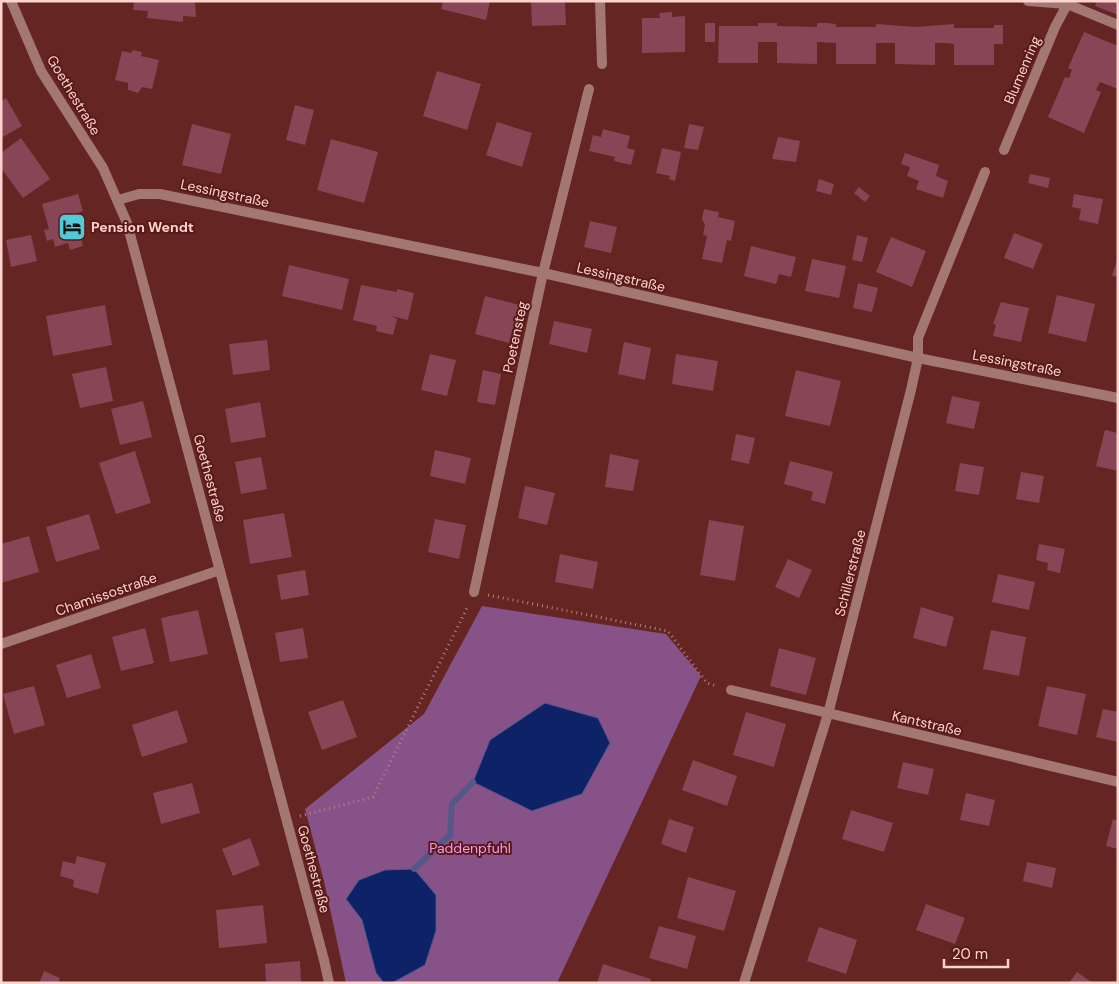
<svg xmlns="http://www.w3.org/2000/svg" width="1119" height="984" font-family="'DM Sans',sans-serif">
  <rect width="100%" height="100%" fill="#652522"/>
  <path fill="#875288" d="M482,606L666,634L701,676L557,983H346L324,881L305,809L424,714Z"/>
  <path fill="#0e2267" stroke="#555786" d="M545,703L598,718L610,743L582,794L532,811L473,782L490,740Z
    M414,869L436,895V931L425,965L392,983H384L376,973L362,920L346,899L359,880L385,870Z"/>
  <g fill="none" stroke-linecap="round" stroke-linejoin="round">
    <path stroke="#555786" stroke-width="6" d="M414,869L450,835L452,804L473,782"/>
  </g>
  <path fill="#884555" d="M134,1H195L196,17L183,16V22L147,18L148,11L133,10Z
    M443,1H490L486,20L441,9Z
    M531,1H565L566,25L532,26Z
    M1097,1H1118V15L1095,6Z
    M672,12V17L685,16V52L642,53V18H660L659,13Z
    M705,23H715V42H705Z
    M758,23H777V26L817,27V23H827L836,24V27H876V24L915,27L954,24V28H994V25H1003V44H994V65H954V44L945,43H935V65L895,64V43H876V64H836V43L817,42V64L777,63V42H758V63H718L719,26H758Z
    M1084,32L1118,46V89L1100,82L1096,90L1101,92L1084,133L1048,117L1065,77L1069,78L1072,70L1068,68Z
    M132,50L142,52L141,56L159,60L152,89L142,87L138,93L128,90V83L115,80L122,51L132,53Z
    M437,71L481,84L467,130L423,116Z
    M6,98L22,126L1,138V101Z
    M295,105L314,110L305,145L286,140Z
    M497,122L532,133L522,167L486,155Z
    M192,124L231,134L221,174L182,165Z
    M689,124L704,127L698,150L684,148Z
    M603,129L630,136L627,148L635,150L631,165L614,161L615,157L589,151L593,135L601,137Z
    M778,137L800,141L796,162L772,159Z
    M21,138L50,179L23,198L1,168V153Z
    M331,139L378,152L364,203L317,190Z
    M662,148L681,152L675,181L669,179L670,176L656,173Z
    M905,153L939,165L936,176L948,181L943,198L916,189L919,181L907,176L910,167L901,164Z
    M1030,174L1050,178L1048,188L1028,183Z
    M819,179L834,184L831,195L816,191Z
    M859,187L870,196L865,202L854,193Z
    M78,194L83,211L78,213L85,236L81,237L83,246L70,250L68,243L55,247L53,239L47,241L44,230L49,229L42,204Z
    M1074,194L1103,199L1098,224L1079,220L1081,209L1072,207Z
    M704,209L719,212L718,217L735,221L731,241L727,240L722,263L702,259L707,236L703,235L705,225L702,219Z
    M590,221L617,227L611,253L584,247Z
    M1014,233L1043,244L1033,269L1004,258Z
    M31,235L37,261L11,267L6,240Z
    M857,235L868,238L862,262L852,260Z
    M891,237L926,251L912,287L876,272Z
    M751,246L796,257L791,277L779,274L776,284L744,276Z
    M1118,257V277L1112,276Z
    M812,259L846,266L839,298L805,291Z
    M289,265L349,279L342,310L282,296Z
    M858,283L878,288L872,312L853,308Z
    M361,285L397,292V289L414,293L408,320L391,316L397,319L393,335L376,331L377,326L353,320Z
    M1057,295L1095,304L1086,342L1048,333Z
    M485,296L519,305L509,343L475,334Z
    M1001,302L1029,308L1021,342L993,336L996,325L993,324Z
    M105,305L112,345L53,356L46,316Z
    M554,321L592,329L587,353L549,344Z
    M267,340L270,370L233,375L229,344Z
    M624,342L651,348L645,380L618,374Z
    M430,354L456,360L447,396L421,390Z
    M676,354L718,361L713,391L672,384Z
    M106,367L113,401L80,408L72,374Z
    M483,370L501,374L495,405L477,402Z
    M796,370L841,381L830,426L785,416Z
    M952,396L980,402L974,429L946,423Z
    M143,401L152,437L120,445L111,409Z
    M260,402L266,437L231,443L225,409Z
    M1105,430L1118,433V471L1096,466Z
    M736,434L755,438L749,464L731,460Z
    M435,450L471,458L465,484L430,476Z
    M135,451L151,503L116,514L99,463Z
    M610,454L639,460L633,491L605,487Z
    M261,457L267,489L241,494L235,462Z
    M790,461L833,472L825,504L811,500L813,492L784,484Z
    M960,463L984,467L979,495L955,491Z
    M1021,472L1044,476L1039,503L1016,499Z
    M525,486L555,493L547,525L518,518Z
    M284,513L292,557L250,564L243,520Z
    M89,514L100,549L56,562L46,527Z
    M435,519L466,525L459,559L428,552Z
    M709,520L744,526L735,581L700,575Z
    M29,536L39,572L1,583V544Z
    M1039,544L1065,549L1060,573L1047,570L1048,563L1036,560Z
    M560,554L598,562L593,589L555,582Z
    M788,559L812,570L799,598L775,587Z
    M305,570L309,595L281,600L277,575Z
    M998,574L1035,582L1029,610L992,602Z
    M921,607L954,617L946,647L913,638Z
    M198,610L208,654L170,662L161,618Z
    M145,628L154,663L121,671L112,637Z
    M303,628L308,658L280,662L275,633Z
    M991,630L1026,637L1019,676L983,669Z
    M779,648L816,658L806,695L770,686Z
    M91,654L101,688L67,698L56,665Z
    M34,686L45,725L14,734L3,694Z
    M1047,686L1086,694L1077,735L1038,726Z
    M343,700L357,737L322,750L308,712Z
    M1103,709L1118,712V742L1096,737Z
    M177,710L188,742L142,757L132,725Z
    M746,712L786,724L774,767L733,755Z
    M693,760L737,776L727,806L682,790Z
    M903,762L934,769L928,795L897,788Z
    M192,783L200,813L161,824L153,793Z
    M966,793L995,800L989,826L960,820Z
    M851,810L893,823L884,852L842,839Z
    M669,819L694,827L686,853L661,844Z
    M1113,819L1118,821V849L1106,846Z
    M250,838L260,865L233,876L222,849Z
    M77,856L106,863L98,894L73,887L74,880L60,876L63,861L75,864Z
    M1027,862L1056,868L1052,888L1023,881Z
    M688,877L736,891L724,931L677,918Z
    M926,904L965,918L955,944L916,930Z
    M263,905L267,943L219,948L216,910Z
    M659,926L696,936L687,969L649,958Z
    M819,927L857,940L846,974L807,961Z
    M300,961L301,983H266L265,964Z
    M603,964L651,979L650,983H597Z
    M44,971L60,978L58,983H39Z
    M1077,972L1093,983H1069Z"/>
  <g fill="none" stroke-linecap="round" stroke-linejoin="round">
    <path stroke="#b5817d" stroke-width="3" stroke-dasharray="1 4" stroke-linecap="butt" d="M488,595L668,631L707,683L717,686
      M300,816L373,797L468,606"/>
    <path stroke="#a37772" stroke-width="10" d="M11,1L41,71L103,168L127,223L324,960L329,983
      M600,1L602,64
      M1028,1L1067,4L1118,25
      M1004,150L1055,27L1069,1
      M118,200L139,194H160L543,273L918,358L1118,398
      M474,592L543,273L589,89
      M1,644L220,570
      M731,690L1118,782
      M744,983L828,714L911,390L918,358V338L985,172"/>
  </g>
  <defs>
    <g id="hotel-square" transform="scale(1.4375)"><rect x="-9" y="-9" width="18" height="18" rx="4" fill="#52cbd9" stroke="#591a18"/><path d="M-6-4.5h1.5V1H6V5H4.5V3h-9V5H-6ZM-4 0a1.8 1.8 0 1 1 3.6 0ZM.5 0V-2.5h3Q6-2.5 6 0Z" fill="#111"/></g>
  </defs>
  <g fill-rule="evenodd">
    <use href="#hotel-square" x="72" y="227"/>
  </g>
  <g text-anchor="middle" dominant-baseline="central" stroke-width="4" stroke-linejoin="round" paint-order="stroke">
    <g font-size="14" fill="#fcd3ce" stroke="#591a18">
      <text transform="translate(1022 70) rotate(-67)">Blumenring</text>
      <text transform="translate(74 95) rotate(59)">Goethestraße</text>
      <text transform="translate(225 193) rotate(12)">Lessingstraße</text>
      <text transform="translate(621 277) rotate(13)">Lessingstraße</text>
      <text transform="translate(515 337) rotate(-78)">Poetensteg</text>
      <text transform="translate(1017 363) rotate(11)">Lessingstraße</text>
      <text transform="translate(210 478) rotate(75)">Goethestraße</text>
      <text transform="translate(850 573) rotate(-76)">Schillerstraße</text>
      <text transform="translate(106 594) rotate(-19)">Chamissostraße</text>
      <text transform="translate(927 723) rotate(13)">Kantstraße</text>
      <text transform="translate(314 869) rotate(75)">Goethestraße</text>
    </g>
    <g font-size="14" font-weight="bold" fill="#fcd3ce" stroke="#591a18" text-anchor="start">
      <text x="91" y="227">Pension Wendt</text>
    </g>
    <g font-size="14" fill="#f29af4" stroke="#591a18">
      <text x="470" y="848">Paddenpfuhl</text>
    </g>
  </g>
  <rect width="1119" height="984" fill="none" stroke="#fcd3ce" stroke-width="5"/>
  <path d="M944 959v8h64v-8" fill="none" stroke="#fcd3ce" stroke-width="2.5"/>
  <text x="952" y="959" font-size="15" fill="#fcd3ce" stroke="#591a18" stroke-width="4" paint-order="stroke">20 m</text>
</svg>
